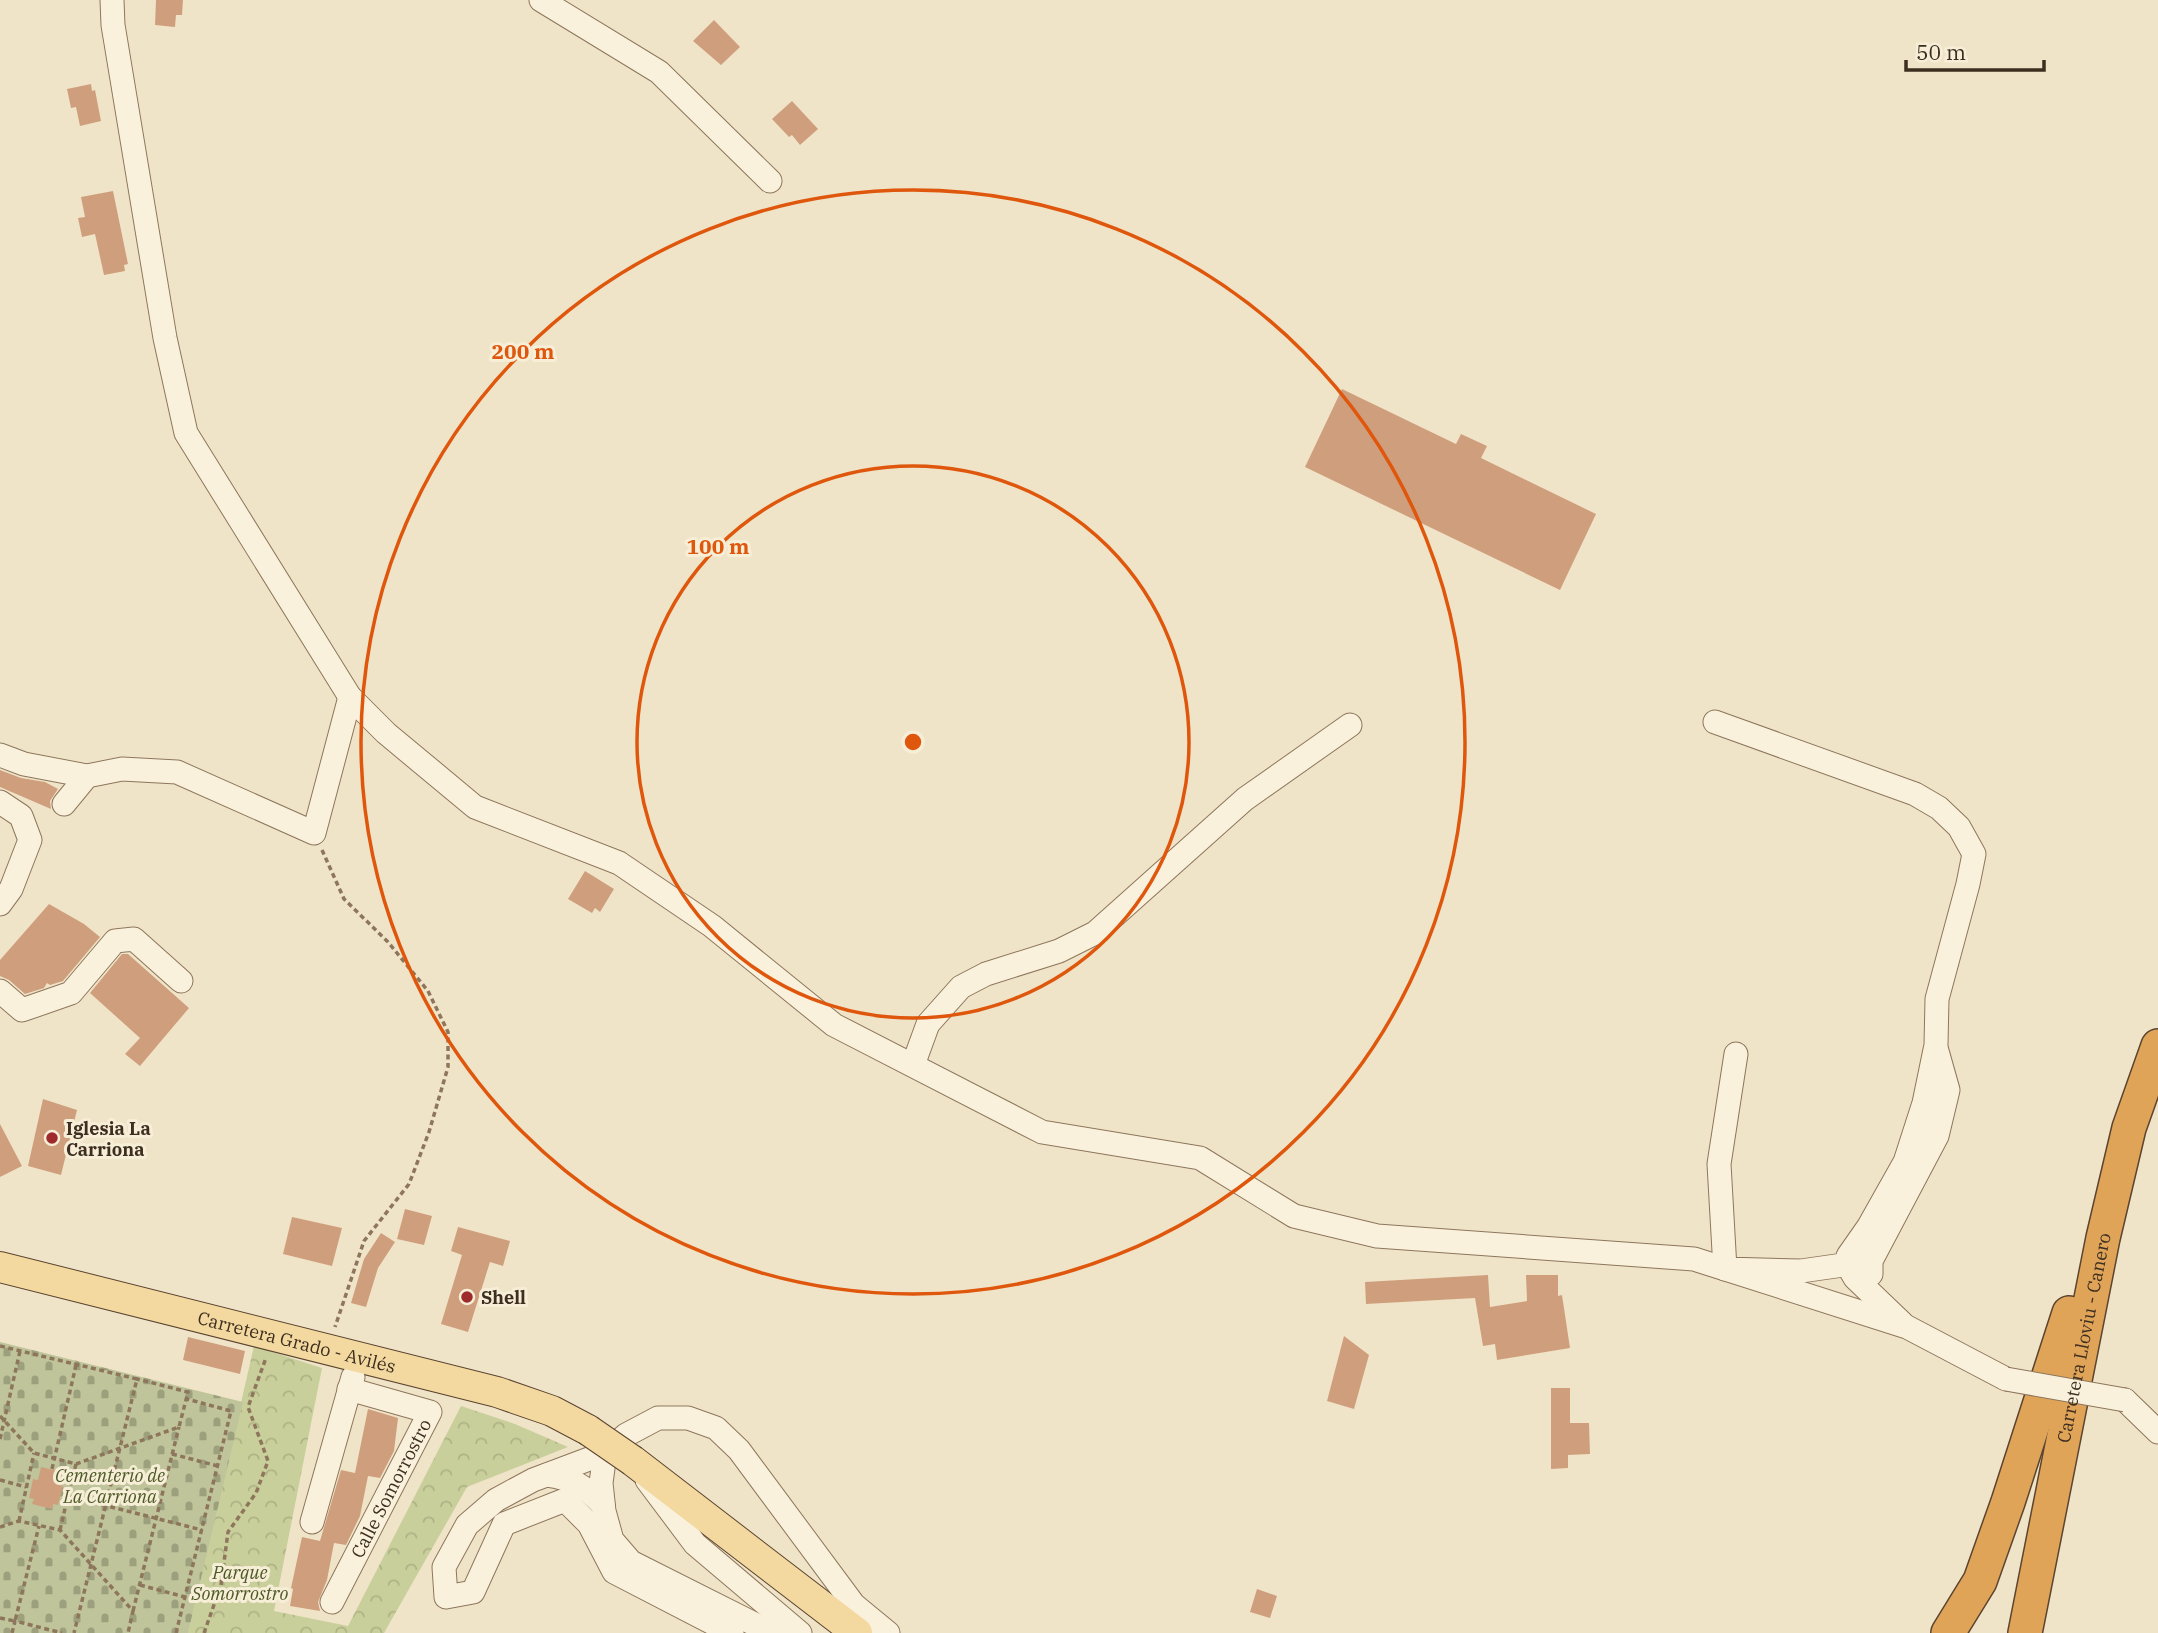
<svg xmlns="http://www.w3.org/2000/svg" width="2158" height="1633" font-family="'IBM Plex Serif',serif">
  <defs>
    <pattern id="forest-crowns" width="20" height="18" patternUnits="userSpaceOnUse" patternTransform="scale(1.75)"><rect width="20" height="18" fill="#c9cf9b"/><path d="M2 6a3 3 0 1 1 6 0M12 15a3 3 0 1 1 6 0" fill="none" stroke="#aeb285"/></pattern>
    <pattern id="cemetery-stones" width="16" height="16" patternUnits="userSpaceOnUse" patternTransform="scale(1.75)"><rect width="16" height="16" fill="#bfc49a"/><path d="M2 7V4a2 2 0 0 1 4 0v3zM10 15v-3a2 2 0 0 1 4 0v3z" fill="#9ca07d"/></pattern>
  </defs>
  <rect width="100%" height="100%" fill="#f0e4c8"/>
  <path fill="url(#forest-crowns)" d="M254,1346L322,1368L274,1611L348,1626L461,1406L515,1424L568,1447L467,1487L384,1633H188Z"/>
  <path fill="url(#cemetery-stones)" d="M0,1342L243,1402L188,1633H0Z"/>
  <path fill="#cf9f7d" d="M156,0H183L182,15H176L175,27L155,25Z
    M714,20L740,47L721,65L693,41Z
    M91,84L92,91L95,90L101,121L80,126L76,107L71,108L67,89Z
    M792,101L818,129L800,145L792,135L789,137L772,119Z
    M113,191L128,264L124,265L125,271L104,275L95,234L82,237L78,218L85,217L81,197Z
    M1342,389L1456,444L1461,434L1487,446L1481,458L1596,514L1560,590L1305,467Z
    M0,770L21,778L45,782L58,789L50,801L51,809L0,787Z
    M585,871L614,889L600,912L595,908L592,913L568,899Z
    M49,904L84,924L100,937L63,981L50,985L47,983L44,988L25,994L9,980L0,976V960Z
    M122,954H128L189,1008L140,1066L125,1054L140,1038L90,993Z
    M43,1099L77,1110L61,1175L28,1166Z
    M0,1124L22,1166L0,1177Z
    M405,1209L432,1216L424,1245L397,1239Z
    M292,1217L342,1228L332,1266L283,1254Z
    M458,1227L510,1241L503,1266L490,1262L468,1332L441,1324L462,1255L451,1251Z
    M381,1233L395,1242L378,1268L366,1307L351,1303L364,1259Z
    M1488,1275L1490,1307L1527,1301L1526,1275H1558V1296L1562,1295L1570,1348L1497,1360L1495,1344L1483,1346L1475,1298L1366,1304L1365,1282Z
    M1344,1336L1369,1355L1354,1409L1327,1401Z
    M188,1337L245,1351L240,1374L183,1360Z
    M1551,1388H1570V1423H1589L1590,1454L1568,1455V1468L1551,1469Z
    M368,1409L398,1418L394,1451L380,1478L368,1476L360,1516L346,1545L334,1543L327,1580L318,1602L320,1611L290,1606L293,1589L291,1588L302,1537L320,1541L341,1470L355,1473Z
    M41,1467L62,1472L59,1485L63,1486L58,1505L53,1504L52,1509L32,1504L34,1499L29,1498L33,1479L38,1480Z
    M1257,1589L1277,1596L1270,1618L1250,1612Z"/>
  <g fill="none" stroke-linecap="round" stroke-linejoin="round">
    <g stroke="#8d765c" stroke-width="25">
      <g id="minor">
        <path d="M112,0L113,25L165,338L186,433L350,697L386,733L475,807L619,863L712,926L834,1025L1042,1132L1200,1158L1294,1216L1377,1236L1694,1259L1907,1327L2006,1379"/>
        <path d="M541,0L659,72L770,181"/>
        <path d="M1715,722L1915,794L1939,808L1959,827L1974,854L1968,884L1937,999L1936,1045L1924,1103L1905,1162L1869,1226L1848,1256V1266L1855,1278L1902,1323"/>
        <path d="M0,755L24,764L87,776"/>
        <path d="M0,802L21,816L30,840L11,889L0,904"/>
        <path d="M64,804L87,776L122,769L177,772L314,833L350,697"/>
        <path d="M0,991L22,1010L71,993L115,941L134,939L181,981"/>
        <path d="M1736,1054L1719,1164L1725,1269L1801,1271L1871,1261"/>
        <path d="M913,1065L928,1024L961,987L986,974L1059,951L1095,933L1245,799L1350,725"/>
        <path d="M1871,1274V1261L1937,1136L1948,1090L1937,1051"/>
        <path d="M2125,1400L2158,1432"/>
        <path d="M605,1453L601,1483L604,1511L612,1540L631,1562L772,1633"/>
        <path d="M547,1475C572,1478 586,1487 603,1505"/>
        <path d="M647,1480L695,1544L800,1633"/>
        <path d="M312,1522L353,1377"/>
        <path id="s1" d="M332,1602L430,1412L349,1389"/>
        <path d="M732,1633L614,1572L589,1524L565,1500L504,1524L473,1592L446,1597L444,1567L467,1525L496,1500L533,1480L605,1453L626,1435L658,1418H688L716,1428L739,1450L854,1605L888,1633"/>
      </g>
    </g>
    <g stroke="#5b4430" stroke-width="32">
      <g id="major">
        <path id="s2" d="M0,1267L497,1392L552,1411L588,1430"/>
        <path d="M633,1461L857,1633"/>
      </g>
    </g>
    <g stroke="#5b4430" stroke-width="36">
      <g id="highway">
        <path d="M1948,1633L1980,1581L2008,1502L2069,1313"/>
        <path id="s3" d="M2025,1633L2103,1238L2129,1128L2158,1046"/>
      </g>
    </g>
    <path stroke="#8d765c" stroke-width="3.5" stroke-dasharray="5 3.5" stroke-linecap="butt" d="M322,850L344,899L388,942L428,991L448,1032V1067L429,1132L409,1184L364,1241L335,1327
      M0,1346L137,1379L74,1633
      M0,1416L34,1453L76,1464L179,1427L188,1392L137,1379
      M0,1439L20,1351
      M172,1454L218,1466
      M76,1464L68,1496L202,1530
      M52,1469L77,1361
      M0,1480L26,1487
      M19,1521L34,1453
      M0,1527L19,1521L60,1530L133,1611L128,1633
      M60,1530L68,1496
      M140,1585L185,1597
      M133,1611L179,1427
      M0,1618L15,1621L39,1526
      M12,1633L15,1621L62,1633
      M176,1633L231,1411L187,1399
      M204,1633L221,1585L228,1532L256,1493L268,1461L248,1407L266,1358"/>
    <use href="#minor" stroke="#faf1dc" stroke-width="23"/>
    <use href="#major" stroke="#f3d9a0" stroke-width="30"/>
    <use href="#highway" stroke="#e0a458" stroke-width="33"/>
    <g stroke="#8d765c" stroke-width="25" stroke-linecap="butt">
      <path id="minor-bridge" d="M2006,1379L2125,1400"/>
    </g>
    <g stroke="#5b4430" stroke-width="32" stroke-linecap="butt">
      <path id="major-bridge" d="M588,1430L633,1461"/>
    </g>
    <use href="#minor-bridge" stroke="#faf1dc" stroke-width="23"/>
    <use href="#major-bridge" stroke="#f3d9a0" stroke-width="30"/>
  </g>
  <g fill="none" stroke="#df570d" stroke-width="3.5">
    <circle cx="913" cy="742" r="276"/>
    <circle cx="913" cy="742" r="552"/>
  </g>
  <g fill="#9e2a2b" stroke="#f7eed8" stroke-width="2.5">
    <circle cx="52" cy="1138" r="7"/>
    <circle cx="467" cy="1297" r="7"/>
  </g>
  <g text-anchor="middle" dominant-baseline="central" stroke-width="6" stroke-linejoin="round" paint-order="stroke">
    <g font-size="18" font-weight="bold" fill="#3d2e20" stroke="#f7eed8" text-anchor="start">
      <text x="66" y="1128">Iglesia La<tspan x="66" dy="21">Carriona</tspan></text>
      <text x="481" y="1297">Shell</text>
    </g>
    <g font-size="18" fill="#3d2e20" stroke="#f7eed8">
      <text stroke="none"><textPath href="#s3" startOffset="301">Carretera Lloviu - Canero</textPath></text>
      <text stroke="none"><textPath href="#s2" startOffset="306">Carretera Grado - Avilés</textPath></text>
      <text stroke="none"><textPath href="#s1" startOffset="128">Calle Somorrostro</textPath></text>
    </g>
    <g font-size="18" font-style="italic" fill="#4d5a26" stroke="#f7eed8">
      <text x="110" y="1475">Cementerio de<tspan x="110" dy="21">La Carriona</tspan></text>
      <text x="240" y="1572">Parque<tspan x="240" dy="21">Somorrostro</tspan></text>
    </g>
  </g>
  <circle cx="913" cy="742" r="10" fill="#df570d" stroke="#f7eed8" stroke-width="3.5"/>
  <g font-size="21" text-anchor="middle" font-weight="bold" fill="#df570d" stroke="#f7eed8" stroke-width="6" stroke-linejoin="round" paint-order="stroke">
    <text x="523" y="359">200 m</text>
    <text x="718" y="554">100 m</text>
  </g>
  <path d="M1906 60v10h138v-10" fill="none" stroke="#3d2e20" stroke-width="3.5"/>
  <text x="1916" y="60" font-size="21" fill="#3d2e20" stroke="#f7eed8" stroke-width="5" paint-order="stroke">50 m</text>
</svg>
